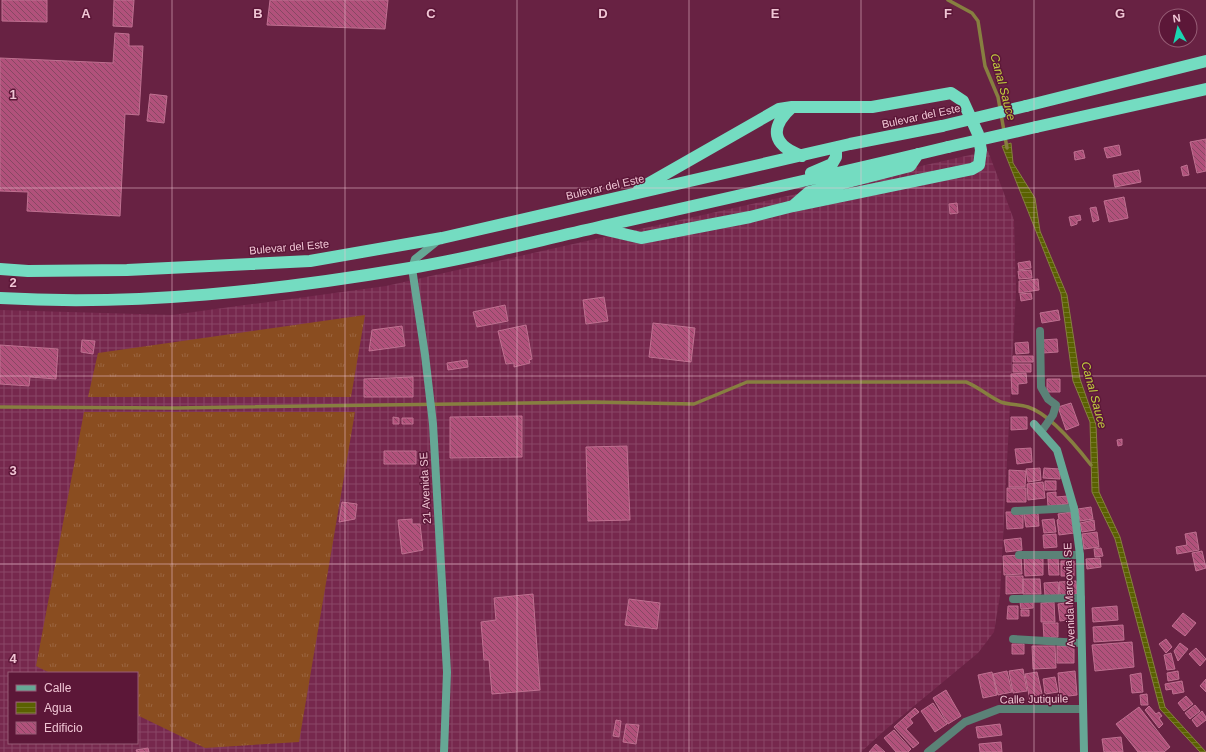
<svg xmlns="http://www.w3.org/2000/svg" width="1206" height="752" font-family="Helvetica,sans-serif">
  <defs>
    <pattern id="industrial-grid" width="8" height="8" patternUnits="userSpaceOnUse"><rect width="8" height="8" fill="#76284d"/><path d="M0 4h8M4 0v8" fill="none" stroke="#8a4666"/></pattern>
    <pattern id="grass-tufts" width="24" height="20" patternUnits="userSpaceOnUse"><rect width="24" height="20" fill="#8a4d20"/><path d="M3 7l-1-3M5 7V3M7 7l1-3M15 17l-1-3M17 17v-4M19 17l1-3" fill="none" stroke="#9b6540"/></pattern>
    <pattern id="water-rules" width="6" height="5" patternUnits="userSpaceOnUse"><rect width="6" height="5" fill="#5a6101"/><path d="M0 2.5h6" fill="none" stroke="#727625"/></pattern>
    <pattern id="building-back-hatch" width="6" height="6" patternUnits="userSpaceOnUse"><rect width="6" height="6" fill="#b1517b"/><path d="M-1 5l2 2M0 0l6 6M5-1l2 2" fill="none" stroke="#874863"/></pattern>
  </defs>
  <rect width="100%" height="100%" fill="#682243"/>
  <path fill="url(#industrial-grid)" fill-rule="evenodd" d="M988,151L1014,220L1016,290L1000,595L994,632L978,653L885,730L861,752H0V310L172,315L386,286ZM9,673H137V743H9Z"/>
  <path fill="url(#grass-tufts)" d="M365,315L351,397H88L98,353Z
    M84,412H355L299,742L205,748L137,715V673H50L36,666Z"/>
  <path fill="url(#water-rules)" stroke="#877f40" d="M1011,143L1013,163L1035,198L1040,231L1067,295L1080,379L1096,425L1099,492L1120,537L1165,707L1206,752H1200L1160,709L1115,539L1092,492L1090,422L1073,381L1061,294L1002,146Z"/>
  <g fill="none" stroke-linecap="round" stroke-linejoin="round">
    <path stroke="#877f40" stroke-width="3.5" d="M948,0L972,13L978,21L985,66L998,97L1007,148
      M0,407L175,408L593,402L694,404L747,382H966C979,387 989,397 1001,402C1009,405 1019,404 1028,407C1050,414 1077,447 1091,465"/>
  </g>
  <path fill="url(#building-back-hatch)" stroke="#bf7191" d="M2,0H47V22L2,21Z
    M114,0H134L132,27L113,26Z
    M270,0H388L385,29L267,25Z
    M115,33L129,34V46H143L139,115L125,114L120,216L27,211L28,192L0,191V58L113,63Z
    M150,94L167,96L164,123L147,121Z
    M1206,139V171L1197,173L1190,142Z
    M1119,145L1121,155L1107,158L1104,148Z
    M1083,150L1085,158L1075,160L1074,152Z
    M1187,165L1189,175L1183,176L1181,167Z
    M1139,170L1141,182L1115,187L1113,175Z
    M1124,197L1128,218L1109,222L1104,201Z
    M957,203L958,213L950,214L949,204Z
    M1096,207L1099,220L1093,222L1090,208Z
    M1080,215L1081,220L1077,221V224L1071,226L1069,217Z
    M1030,261L1031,268L1019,270L1018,263Z
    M1031,270L1032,278L1019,279L1018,271Z
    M1038,279L1039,290L1019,293V281Z
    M1031,293L1032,299L1021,301L1020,294Z
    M604,297L608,321L586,324L583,300Z
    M505,305L508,321L477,327L473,312Z
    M1058,310L1060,320L1042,323L1040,313Z
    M653,323L695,328L691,362L649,357Z
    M526,325L532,359L529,360L530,363L514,367V363L506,364L498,331Z
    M402,326L405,346L369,351L372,330Z
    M1057,339L1058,352L1043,353L1042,340Z
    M82,340L95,341L93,354L81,352Z
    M1028,342L1029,353L1016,354L1015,343Z
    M0,345L58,349L56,379L30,377L29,386L0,384Z
    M1013,356H1033V362H1013Z
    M467,360L468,367L448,370L447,363Z
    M1013,364H1031V372H1013Z
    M1026,373L1027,383L1018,384V394H1012L1011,374Z
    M413,377V397H364V379Z
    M1047,379H1060V392H1047Z
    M1071,403L1079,425L1066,430L1058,407Z
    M522,416V457L450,458V417Z
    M393,417L399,418V424H393Z
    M1011,417H1027V429L1011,430Z
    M402,418H413V424H402Z
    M1122,439V445L1118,446L1117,440Z
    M627,446L630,520L588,521L586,447Z
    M1031,448L1032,462L1017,464L1015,449Z
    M384,451H416V464H384Z
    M1040,468L1041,480L1028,482L1026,469Z
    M1044,468L1060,469V479L1043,478Z
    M1009,470L1026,471L1025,487H1009Z
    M1045,481H1056V490H1045Z
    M1043,482L1045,498L1028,500L1027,484Z
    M1007,488H1026V502H1007Z
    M1056,492V497L1068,496V504L1048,506L1047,493Z
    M342,502L357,504L355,519L339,522Z
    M1091,507L1093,519L1080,521L1078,509Z
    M1006,512H1023V528L1007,529Z
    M1071,512L1074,533L1059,535L1057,520L1059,519L1058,514Z
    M1038,513L1039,526L1026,527L1024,514Z
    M412,519V524H420L423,550L402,554L398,520Z
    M1054,519L1056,532L1044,533L1042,520Z
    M1094,520L1095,530L1082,532L1080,523Z
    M1097,532L1099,547L1084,549L1082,534Z
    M1196,532L1199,550L1177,554L1176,547L1187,545L1185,534Z
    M1056,534L1057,547L1044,548L1043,535Z
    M1021,538L1022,550L1006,552L1004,540Z
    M1101,548L1103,556L1095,557L1094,549Z
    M1202,551L1206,568L1196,571L1192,553Z
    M1021,555L1022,574L1004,575L1003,556Z
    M1024,557H1043V575L1025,576Z
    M1058,558L1059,575H1049L1048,559Z
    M1100,558L1101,567L1087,569L1086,559Z
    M1061,561H1074V576H1061Z
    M1006,576H1023V593L1006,594Z
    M1023,579H1040L1041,594H1023Z
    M1076,581L1077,594L1060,595L1059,582Z
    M1058,582L1059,595L1045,596L1044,583Z
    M533,594L540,690L492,694L489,660H484L481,622L496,620L494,598Z
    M629,599L660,603L657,629L625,625Z
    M1020,602H1033V608L1021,609Z
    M1054,602L1055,622H1041V603Z
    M1072,602L1074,619L1060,621L1058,604Z
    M1008,606H1018V619H1007Z
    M1117,606L1118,620L1093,622L1092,608Z
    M1021,610H1029V616H1021Z
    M1183,613L1196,623L1185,636L1172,626Z
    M1043,623H1058V637L1044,638Z
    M1123,625L1124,640L1094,642L1093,627Z
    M1166,639L1172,647L1166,653L1159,644Z
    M1132,642L1134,667L1095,671L1092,645Z
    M1180,643L1188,649L1178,661L1174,651Z
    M1012,644H1024V654H1012Z
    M1032,646H1055L1056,668L1033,669Z
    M1057,646H1074V663H1057Z
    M1196,648L1206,659L1200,666L1189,654Z
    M1171,653L1175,669L1167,670L1164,655Z
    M1023,669L1027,691L1013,693L1009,671Z
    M1007,671L1012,692L998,695L993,674Z
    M1075,671L1077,695L1060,697L1058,673Z
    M1178,671L1179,679L1168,681L1167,673Z
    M992,672L997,695L983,698L978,675Z
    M1037,672L1043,698L1030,701L1025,674Z
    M1141,673L1143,692L1132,693L1130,675Z
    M1055,677L1058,692L1045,694L1043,679Z
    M1206,679V692L1200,686Z
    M1182,681L1184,692L1173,694L1172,689L1166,690L1165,684Z
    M946,690L961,716L948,724L933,698Z
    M1147,694L1148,705H1141L1140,695Z
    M1186,696L1193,704L1184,711L1178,703Z
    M933,703L947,724L935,732L921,711Z
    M1195,705L1200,711L1190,719L1185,713Z
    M1149,706L1156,714L1159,712L1162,716L1159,718L1163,724L1159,728L1145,710Z
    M1139,707L1170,747L1164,752H1138L1116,724Z
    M915,708L919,712L910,719L913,723L906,729L919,743L913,748L894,727Z
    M1202,711L1206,717V720L1197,727L1192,720Z
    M616,720L621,721L619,737L613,736Z
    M626,724L639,725L636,744L623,742Z
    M1000,724L1002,735L978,738L976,727Z
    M894,730L911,749L908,752H896L884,738Z
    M1121,737L1123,752H1104L1102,739Z
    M1001,742L1002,752H980L979,744Z
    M876,744L885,752H869Z
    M148,748L149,752H137L136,750Z"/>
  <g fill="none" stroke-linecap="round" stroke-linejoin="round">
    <path stroke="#5b8277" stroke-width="8" d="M1040,331L1041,387L1048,399L1056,405L1053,415L1041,432
      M1015,511L1074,508
      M1019,555H1080
      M1013,599L1081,598
      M1013,639L1081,643
      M928,752L965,722L999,709H1082"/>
    <path stroke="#66a795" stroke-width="8" d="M440,239L415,259L412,268L425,355L433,424L447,672L444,752
      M1034,424L1057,450L1074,508L1080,555L1084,752"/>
    <path stroke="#74dcc1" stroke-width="12" d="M1026,106L1206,61
      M792,107C769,128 772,145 802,156
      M1036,127L1206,89
      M811,173L832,164L836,157V148
      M793,206L809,192L910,166L918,154
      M598,228L641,238L750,217L793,206L972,169L979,165L981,150L978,134L963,101L951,93L872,107H792L779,109L639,189
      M0,269L28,271L127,270L310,261L442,238L850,144L942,126
      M0,298C137,306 275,291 410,268C473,258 536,241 599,227C715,201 832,175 948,147"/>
    <path stroke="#74dcc1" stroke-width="12" d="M942,126L1026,106
      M948,147L1036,127"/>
  </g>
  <path fill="none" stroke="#f0c5d4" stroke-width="1" stroke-opacity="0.55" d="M172,0V752M345,0V752M517,0V752M689,0V752M861,0V752M1034,0V752M0,188H1206M0,376H1206M0,564H1206"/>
  <g text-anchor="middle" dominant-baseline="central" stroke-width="3" stroke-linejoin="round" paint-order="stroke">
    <g font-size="11" fill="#f0c5d4" stroke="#5c1738">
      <text transform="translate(921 116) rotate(-12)">Bulevar del Este</text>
      <text transform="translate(605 187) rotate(-13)">Bulevar del Este</text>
      <text transform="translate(289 247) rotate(-5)">Bulevar del Este</text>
      <text transform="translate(425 488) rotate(-93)">21 Avenida SE</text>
      <text transform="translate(1069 595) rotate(-92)">Avenida Marcovia SE</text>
      <text transform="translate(1034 699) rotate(-1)">Calle Jutiquile</text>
    </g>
    <g font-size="12" font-style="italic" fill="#c0ce3d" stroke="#5c1738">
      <text transform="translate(1003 87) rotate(75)">Canal Sauce</text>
      <text transform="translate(1094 395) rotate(75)">Canal Sauce</text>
    </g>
  </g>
  <g font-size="13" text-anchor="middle" font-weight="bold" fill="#f0c5d4" stroke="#5c1738" stroke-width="3" stroke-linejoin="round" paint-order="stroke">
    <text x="86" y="18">A</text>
    <text x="258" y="18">B</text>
    <text x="431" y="18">C</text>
    <text x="603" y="18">D</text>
    <text x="775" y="18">E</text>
    <text x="948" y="18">F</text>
    <text x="1120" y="18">G</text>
    <text x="13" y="99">1</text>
    <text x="13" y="287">2</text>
    <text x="13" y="475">3</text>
    <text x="13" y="663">4</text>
  </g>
  <rect x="8" y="672" width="130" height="72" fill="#5c1738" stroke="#975d76"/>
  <rect x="16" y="685" width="20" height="6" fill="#66a795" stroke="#975d76"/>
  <text x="44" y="692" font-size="12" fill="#f0c5d4">Calle</text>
  <rect x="16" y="702" width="20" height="12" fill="url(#water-rules)" stroke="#975d76"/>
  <text x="44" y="712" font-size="12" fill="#f0c5d4">Agua</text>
  <rect x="16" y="722" width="20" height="12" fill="url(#building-back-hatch)" stroke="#975d76"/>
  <text x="44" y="732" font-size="12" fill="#f0c5d4">Edificio</text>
  <g transform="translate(1178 28) rotate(352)"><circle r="19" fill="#5c1738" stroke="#975d76"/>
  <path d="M0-3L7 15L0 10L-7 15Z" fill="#1bd5b1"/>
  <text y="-6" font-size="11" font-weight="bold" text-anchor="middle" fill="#f0c5d4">N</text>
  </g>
</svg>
